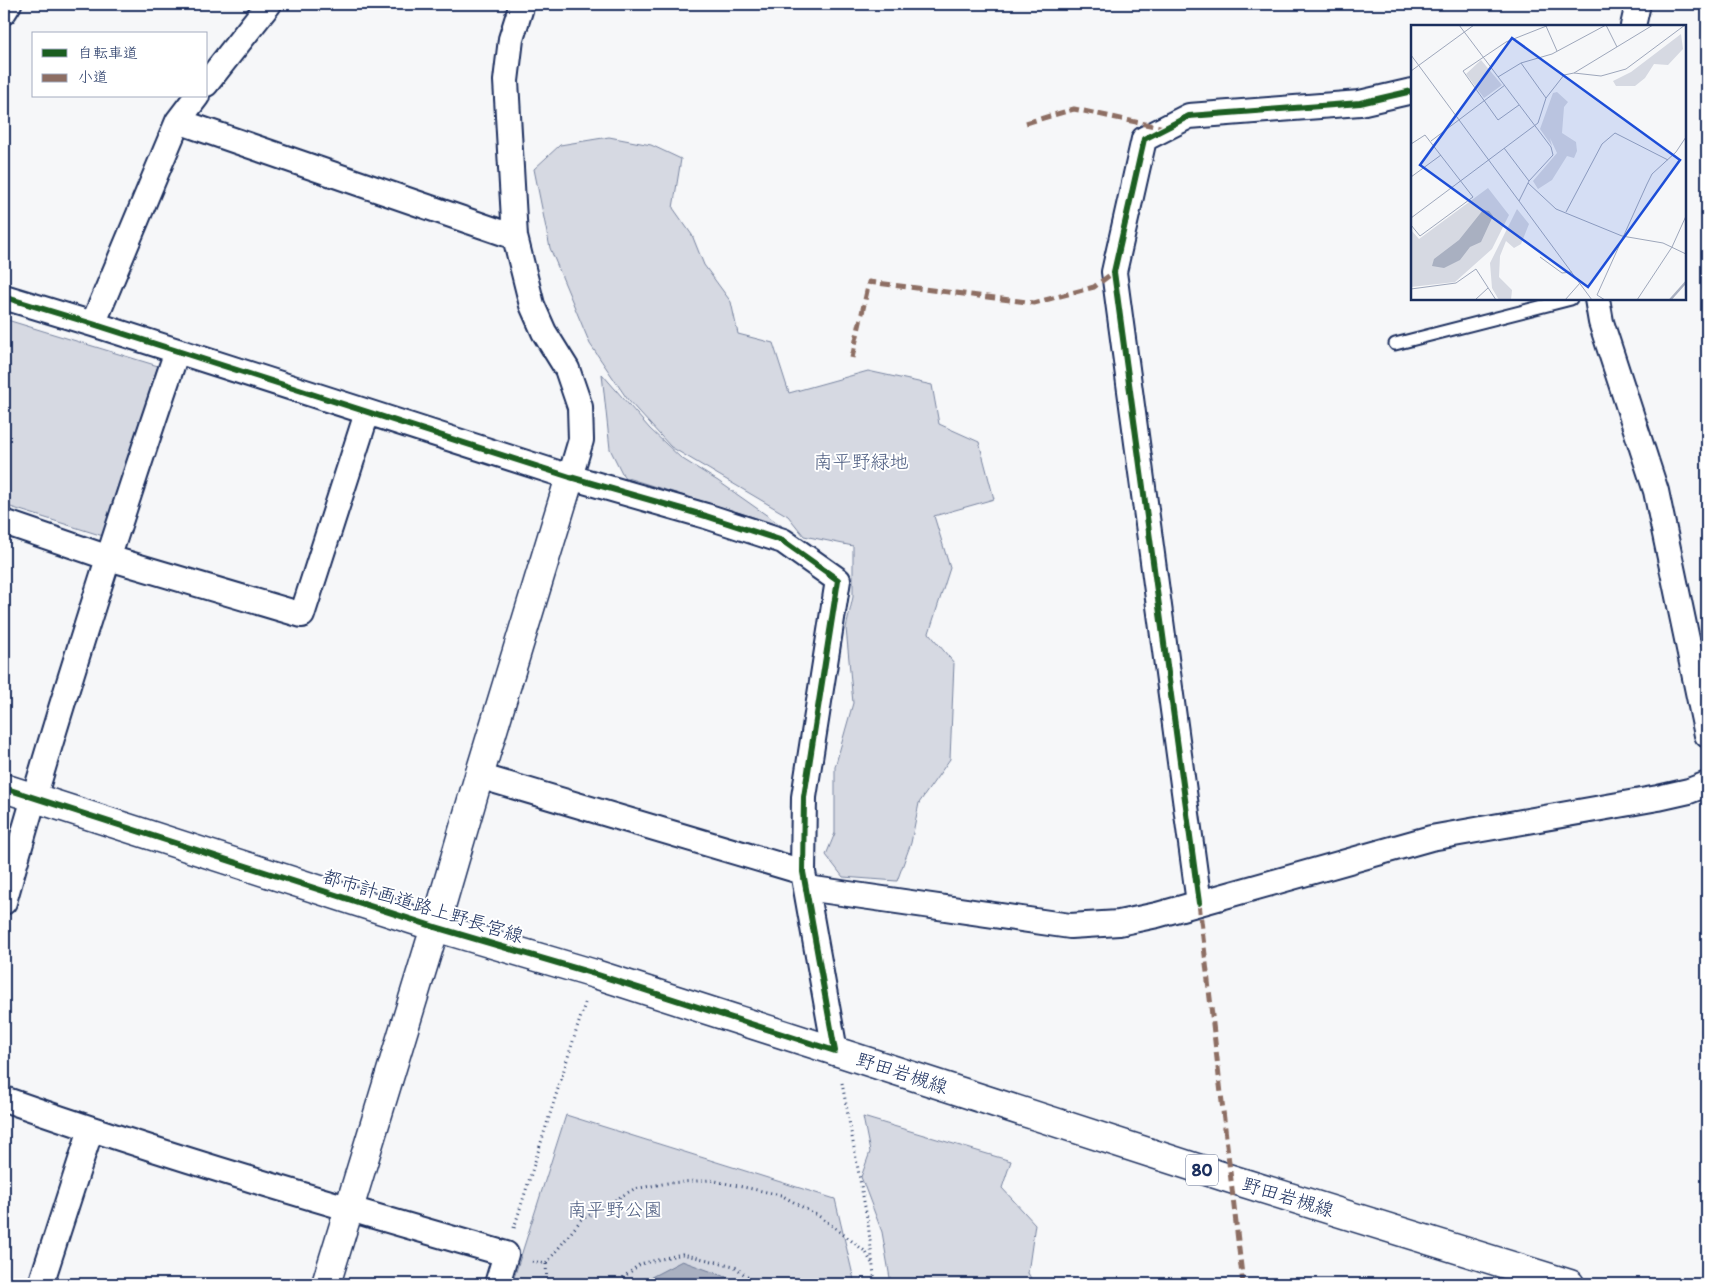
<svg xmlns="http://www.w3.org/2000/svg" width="1711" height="1288" font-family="Itim,'Klee One',sans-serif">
  <rect width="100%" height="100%" fill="#f6f7f9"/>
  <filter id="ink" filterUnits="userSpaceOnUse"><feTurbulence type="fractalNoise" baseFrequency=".02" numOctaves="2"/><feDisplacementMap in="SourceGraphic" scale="10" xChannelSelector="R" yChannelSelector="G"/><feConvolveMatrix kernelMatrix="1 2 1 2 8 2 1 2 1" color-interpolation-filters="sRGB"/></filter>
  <g filter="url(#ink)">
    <path fill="#d6d9e2" stroke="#7884a0" d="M609,137L651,145L681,159L673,208L692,235L704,265L731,302L738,334L773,343L789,393L868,371L932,385L939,424L979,442L994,499L934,516L950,568L929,633L954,663L950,759L919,803L911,843L897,881L843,877L826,855L835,833V767L853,703L846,628L853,597V546L804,536L788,516L671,447L628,400L590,344L550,248L534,169L560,145Z
      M4,319L158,366L103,536L4,505Z
      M602,374L650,429L681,458L718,481L782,526L624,477L610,449Z
      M566,1115L835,1199L855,1284H512Z
      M863,1117L1011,1161L1002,1188L1035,1224L1028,1273L1034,1284H891L882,1232L861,1177L870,1152Z"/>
    <path fill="#a9b0c1" stroke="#707c99" d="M682,1261L732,1279L735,1284H638Z"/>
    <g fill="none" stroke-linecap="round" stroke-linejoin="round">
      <g stroke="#1b2f5e" stroke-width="15">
        <path id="lane" d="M1395,344L1571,299"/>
      </g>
      <g stroke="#1b2f5e" stroke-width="28">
        <path id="street" d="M522,4L511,39L506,81L515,237L532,305L544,332L567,369L580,407L581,440L570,477
          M4,12L9,4
          M1633,26L1638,4
          M206,84L269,4
          M178,121L515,237
          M4,297L93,324L570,477L706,516L783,541L838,580L804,797L803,872L835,1051
          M1597,299L1601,322L1656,491L1707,735
          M93,324L178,121L197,96
          M4,522L109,558L302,615L367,413
          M479,776L803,872
          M807,888L1070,926L1119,923L1157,915L1431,838L1658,798L1689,791L1707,784
          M4,902C56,717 115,533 177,351
          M1199,903L1114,272L1144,139L1189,116L1360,103L1412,91
          M4,1099C169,1157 338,1206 506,1254L497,1284
          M41,1284L91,1129"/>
      </g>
      <g stroke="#1b2f5e" stroke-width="31">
        <path id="secondary" d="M4,788L435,927L595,974L835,1051
          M326,1284L435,927L479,776L570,477"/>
      </g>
      <g stroke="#1b2f5e" stroke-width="31">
        <path id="primary" d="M835,1051L1231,1179L1570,1284"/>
      </g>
      <path stroke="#1b2f5e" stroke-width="3" stroke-dasharray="1 4" stroke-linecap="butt" d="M842,1083L868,1223L875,1284
        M514,1228L586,1000
        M532,1261L546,1264L581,1220L634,1189L668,1183L710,1180L781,1195L822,1218L866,1252L873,1266
        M546,1264L547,1284
        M615,1284L640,1264L682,1254L734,1266L756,1284"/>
      <use href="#lane" stroke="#fff" stroke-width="11"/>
      <use href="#street" stroke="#fff" stroke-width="24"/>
      <use href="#secondary" stroke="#fff" stroke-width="28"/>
      <use href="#primary" stroke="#fff" stroke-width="28"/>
      <path stroke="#8d6e63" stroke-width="5" stroke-dasharray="10 5" stroke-linecap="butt" d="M1026,123L1074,109L1164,128
        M852,358L869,282L1034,303L1094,287L1114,272
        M1199,903L1243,1284"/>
      <g stroke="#fff" stroke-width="9">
        <path id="cycleway" d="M4,297L93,324L570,477L706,516L783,541L838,580L804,797L803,872L835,1051L595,974L435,927L4,788
          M1199,903L1114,272L1144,139L1189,116L1360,103L1412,91"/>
      </g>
      <use href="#cycleway" stroke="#1b5e20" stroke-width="6"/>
    </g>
  </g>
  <g text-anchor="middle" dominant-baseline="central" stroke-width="4" stroke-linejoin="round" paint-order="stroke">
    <rect fill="#fff" stroke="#5f6d8e" stroke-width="1" x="1186" y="1154.5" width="32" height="31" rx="4"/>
    <g font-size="18" font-weight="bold" fill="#1b2f5e">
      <text x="1202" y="1170">80</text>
    </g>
    <g font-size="19" fill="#4a5a7f" stroke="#fff">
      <text x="861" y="461">南平野緑地</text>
      <text x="615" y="1209">南平野公園</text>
    </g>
    <g font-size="19" fill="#1b2f5e" stroke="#fff">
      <text transform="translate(423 906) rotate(17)">都市計画道路上野長宮線</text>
      <text transform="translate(902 1073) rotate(18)">野田岩槻線</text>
      <text transform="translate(1288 1197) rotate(17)">野田岩槻線</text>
    </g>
  </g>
  <g transform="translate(1411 25)">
    <rect width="275" height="275" fill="#f6f7f9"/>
    <path d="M270,9L272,24L257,40L243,39L234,53L224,61H205L202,56L220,47ZM70,35L91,60L73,73L55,49ZM146,67L157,77L153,82L151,108L165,117L166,126L163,133L156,131L141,155L127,164L122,156L146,128L139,113L141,121L129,104L142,68ZM77,163L98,190L81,224L44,257L0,262V205L8,214ZM106,184L118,199L110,219L103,223L95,216L89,231L88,252L101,265L100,275H88L81,263L79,238Z" fill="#d6d9e2"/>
    <path d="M72,185L78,186L82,191L70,217L59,222L49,235L33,243L21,241L23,234L48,215Z" fill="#a9b0c1"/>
    <path fill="none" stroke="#a9b0c1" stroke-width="2.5" d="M259,275L275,257"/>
    <path fill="none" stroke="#9ea7bb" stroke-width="1" d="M195,0L206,22M135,1L146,26M0,30L108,176L118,156L142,130L140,122L48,0M110,38L135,73M0,46L63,0M163,48L242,0M87,52L110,38L141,29L195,0M108,80L87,95L52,46L95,17L138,0M20,116L94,60M0,119L14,110L62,172L9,211L0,200M93,123L118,156M0,152L30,130M117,158L145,184L211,211L252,218L275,229M108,176L181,275M155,187L191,119L204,108L257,135M0,193L127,98L135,73L153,50L163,48L190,51L215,44L274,0M129,232L151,248L161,247M0,264L45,258L65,244L85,275M64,275L77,263M154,275L169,258M194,275L186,270L236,159L241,149L265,127L275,112M226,275L261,222L275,191"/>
    <path fill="#1d4ed8" fill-opacity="0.15" stroke="#1d4ed8" stroke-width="2.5" d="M101,13L269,135L177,262L9,140Z"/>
    <rect width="275" height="275" fill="none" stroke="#1b2f5e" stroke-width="2.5"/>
  </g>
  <rect width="1711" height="1288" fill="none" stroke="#fff" stroke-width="20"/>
  <rect x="10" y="10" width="1691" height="1268" fill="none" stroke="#1b2f5e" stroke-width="2" filter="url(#ink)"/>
  <rect x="32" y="32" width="175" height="65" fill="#ffffff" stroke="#a4acbf"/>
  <rect x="42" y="49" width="25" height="8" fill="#1b5e20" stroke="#a4acbf"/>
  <text x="78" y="58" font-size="15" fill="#1b2f5e">自転車道</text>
  <rect x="42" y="74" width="25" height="8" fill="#8d6e63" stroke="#a4acbf"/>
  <text x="78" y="82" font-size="15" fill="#1b2f5e">小道</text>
</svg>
